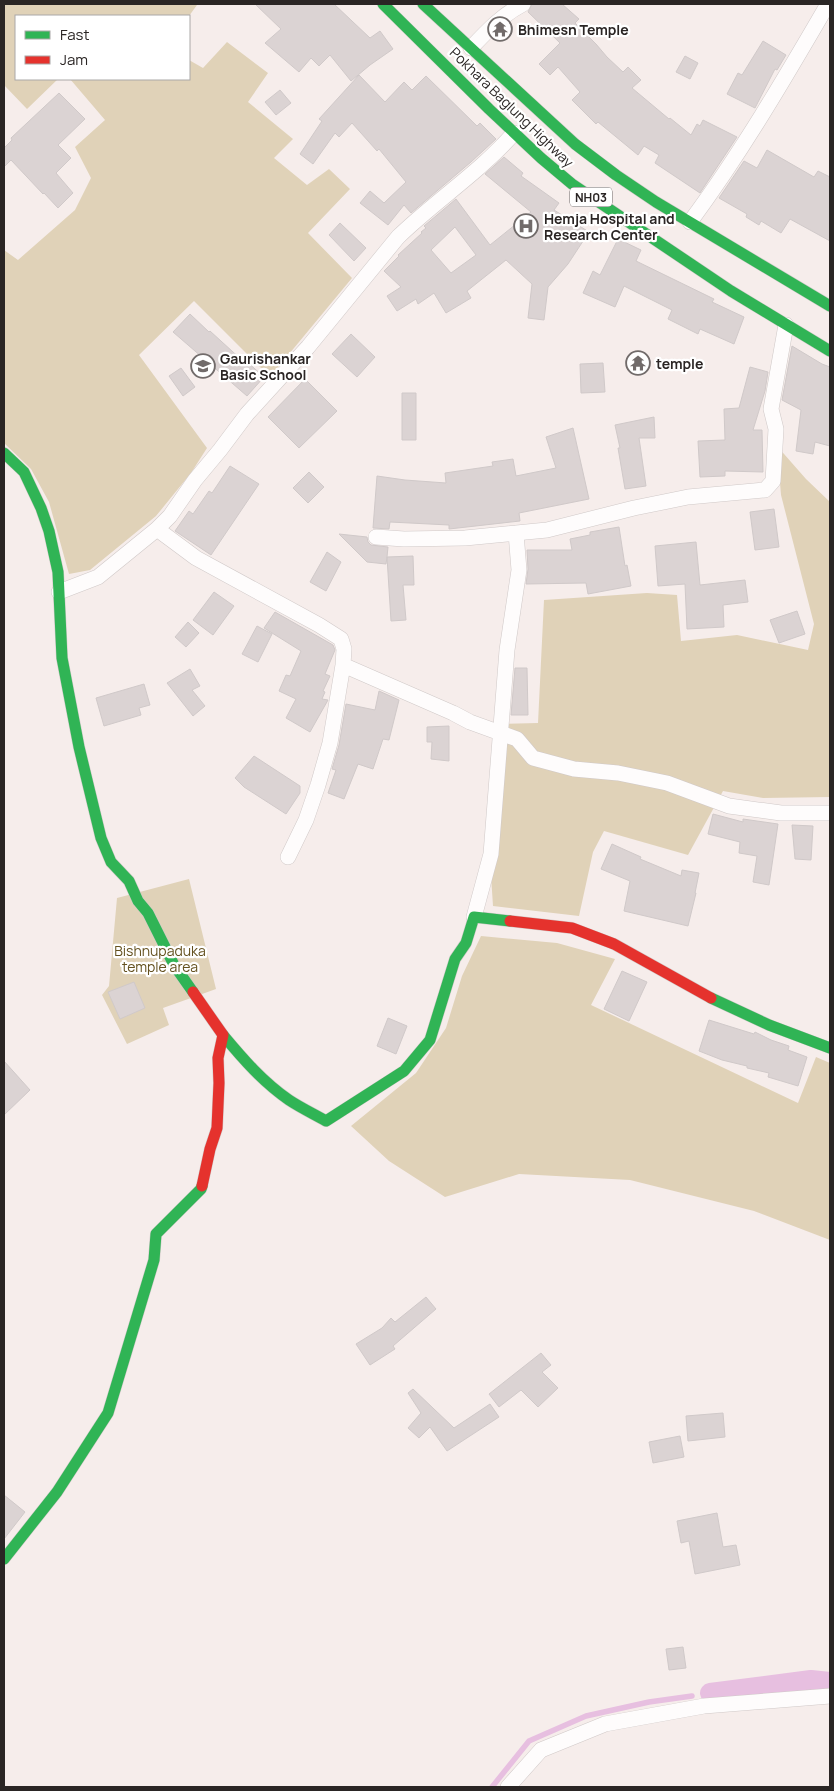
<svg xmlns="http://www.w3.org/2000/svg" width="834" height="1791" font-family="Manrope,sans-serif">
  <rect width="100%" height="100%" fill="#f6edeb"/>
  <path fill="#e0d2b8" d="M4,4H196L197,5L189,16H16V79H58L27,109L4,85Z
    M227,42L268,73L248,102L293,139L274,158L307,185L329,169L350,189L308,233L352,278L270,377L194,301L139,355L207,448L191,473L156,516L90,570L69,574L49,502L31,469L4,443V250L18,260L75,210L91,178L75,147L105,120L70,79H189V60L203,68Z
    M777,446L806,479L830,502V797L763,798L723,791L688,855L604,831L593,852L579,916L493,906L489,845L499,724L538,723L544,600L647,593L677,595L681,641L737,635L808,650L814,624L781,495Z
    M189,879L216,989L163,1008L169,1025L127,1044L102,995L109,986L117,898Z
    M481,936L557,943L615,959L591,1005L798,1103L816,1057L830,1063V1240L754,1211L630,1180L519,1174L445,1197L389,1161L351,1126L416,1073L446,1028L462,976Z"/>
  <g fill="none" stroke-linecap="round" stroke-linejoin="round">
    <path stroke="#e7bfe0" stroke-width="5.5" d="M492,1787L529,1741L586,1716L649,1702L692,1696"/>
    <path stroke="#e7bfe0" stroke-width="20" d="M710,1693L811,1680L830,1682"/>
  </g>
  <path fill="#dbd3d3" stroke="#d0c9c9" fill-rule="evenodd" d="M255,4H334L370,38L380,31L393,49L370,65L351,81L330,55L319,66L311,58L299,72L265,43L281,29Z
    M532,4H562L579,19L575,23L596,44L607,57L623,72L628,67L641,80L632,88L669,119L670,118L691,135L697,124L700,126L703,120L737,137L700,193L655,163L659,155L644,146L638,155L598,122L596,124L572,100L580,92L558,67L550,75L539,64L560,43L528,12Z
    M763,41L786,55L777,70L775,69L755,108L727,94L738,73L742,75Z
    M685,56L698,63L690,79L676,72Z
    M359,75L385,102L404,82L412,90L426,76L477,126L480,123L496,139L471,162L411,213L404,205L388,225L360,203L370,191L384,203L406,182L379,149L377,151L352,123L339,137L335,133L313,164L300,154L322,121L319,119Z
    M280,90L291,103L276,115L265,102Z
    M59,93L85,119L58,145L71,158L56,173L73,193L58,208L44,193L43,194L11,160L4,167V148L12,140L11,138Z
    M767,150L814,177L818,171L830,177V241L790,219L781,233L761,221L759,225L746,217L747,214L719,198L744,161L757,168Z
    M504,157L523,173L521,176L559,203L554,210L589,232L568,264L548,287L544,320L528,318L532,284L506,260L467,291L471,298L446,313L434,293L418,304L416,299L397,311L387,296L401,287L384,271L399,256L398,255L422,233L421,232L426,228L424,226L456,199L490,245L531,212L485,174ZM455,227L476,255L451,273L431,250Z
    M340,223L366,248L354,261L329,235Z
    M618,239L641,250L636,261L714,299L712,302L744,317L734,344L700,329L698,334L668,319L672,310L624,286L615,307L583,293L593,271L600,275Z
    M190,314L209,332L210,331L244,362L245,360L264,377L247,396L173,332Z
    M351,334L375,357L357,377L332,354Z
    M792,346L822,364L830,367V446L815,442L813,454L796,451L801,410L782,400Z
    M603,363L605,392L581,393L580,364Z
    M750,367L768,372L765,391L753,430H762L763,472L725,471V476L700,477L698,441L725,440L724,409L739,408Z
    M181,368L195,387L183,396L169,376Z
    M305,379L337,411L299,448L268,417Z
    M402,393H416V440H402Z
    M654,417L655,438H639L646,486L625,489L618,448H620L615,425Z
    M573,428L589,499L519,513L520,521L449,529V525L390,522L389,529L373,528L377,476L405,480L446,483L445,473L493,466L492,462L513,459L516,476L556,468L546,437Z
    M230,466L259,484L211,555L175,531L189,511L193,514L209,491L212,493Z
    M309,472L324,487L308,503L293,488Z
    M774,509L779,547L755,550L750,512Z
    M619,527L625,566L627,565L631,586L588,594L586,583L526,584L528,569L527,550H572L570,539L590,535V532Z
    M339,534L367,537L368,542L371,545L388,547L387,557L413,556L414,585H403L406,620L391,621L387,557L386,564L367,562Z
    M696,542L700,585L745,580L748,602L723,605L724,627L687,629L685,584L658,586L655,546Z
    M327,552L341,562L326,591L310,582Z
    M214,592L234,606L213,635L193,620Z
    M797,611L805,634L779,643L770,620Z
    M275,612L333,645L335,650L325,674L330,676L323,691L325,692L322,699L328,700L310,732L286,718L296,699L279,691L286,675L290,676L301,651L264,628Z
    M188,622L199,633L186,647L175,637Z
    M257,626L272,634L258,662L242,654Z
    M515,668H527L528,715H511Z
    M190,669L200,686L192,690L205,706L193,716L167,683Z
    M144,684L150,705L139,708L141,715L104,726L96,698Z
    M379,691L399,700L389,740L383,739L373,769L358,764L344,799L328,793L336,770L332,769L339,745L346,704L375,710Z
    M449,726V761L431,759L432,742H427V727Z
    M254,756L300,786V793L286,814L244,787L235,778Z
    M713,814L743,822V819L778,824L769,885L753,882L757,856L739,853L740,842L708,834Z
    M792,825L813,826L811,860L795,859Z
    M612,844L641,857L640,859L681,876L682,870L699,873L695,893H696L688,926L624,911L630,881L601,869Z
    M622,971L647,982L629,1021L604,1009Z
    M134,982L145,1008L120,1019L108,992Z
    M388,1018L407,1026L396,1054L377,1046Z
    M709,1020L754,1034L755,1032L771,1040L789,1046L788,1050L807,1057L798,1086L768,1077L769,1073L747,1068V1066L722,1060L699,1051Z
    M4,1061L30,1090L4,1115Z
    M426,1297L436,1309L393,1346L395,1349L370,1365L356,1344L382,1328L391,1318L395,1322Z
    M541,1353L551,1365L542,1372L558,1388L538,1407L521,1390L499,1407L489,1394Z
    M413,1389L454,1428L490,1404L499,1417L447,1451L430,1427L419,1438L408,1428L421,1413L408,1393Z
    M723,1413L725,1437L688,1441L686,1416Z
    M680,1436L684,1457L653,1463L649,1442Z
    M4,1495L25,1512L4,1539Z
    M717,1513L723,1547L736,1545L740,1565L695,1574L689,1541L681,1543L677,1521Z
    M683,1647L686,1668L669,1670L666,1649Z"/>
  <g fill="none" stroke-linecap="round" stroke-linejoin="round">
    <g stroke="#d0c9c8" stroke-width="16">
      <path id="street" d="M471,48C487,31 502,15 523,4
        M690,222C741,153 785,78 828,4
        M157,529L196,558L319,625L341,639L344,649L343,665L330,743L318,785L306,820L288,857
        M376,537L404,539L465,538L547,530L634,508L688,497L765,490L773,481L776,429L771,409L786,325
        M59,592L98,577L157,529L170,516L195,480L220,450L247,414L308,347L398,237C435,201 480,172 514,133
        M343,665L453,713L470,722L517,739L533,758L574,769L618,773L667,783L729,806L781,813H830
        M474,917L491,854L507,650L519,570L516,533
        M508,1787L541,1750L605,1724L704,1706L830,1696"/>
    </g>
    <g stroke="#d0c9c8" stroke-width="12">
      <path id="fast" d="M383,4L489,109L541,158L572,184L731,291L830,351
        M423,4L575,144L616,175L656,202L830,306
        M4,453L24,472L41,508L49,531L58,572L62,658L79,747L101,838L111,862L129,881L138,901L148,913L174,965L193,992
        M711,998L769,1025L830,1048
        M223,1035C243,1059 263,1082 289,1100C301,1108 314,1114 326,1121L404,1071L430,1040L455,959L466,943L474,917L510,921
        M4,1559L57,1492L108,1413L154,1260L156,1234L201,1189L202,1186"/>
    </g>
    <g stroke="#d0c9c8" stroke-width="12">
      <path id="jam" d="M510,921L572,928L614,944L711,998
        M193,992L223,1035L218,1058L219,1083L217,1128L210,1149L202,1186"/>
    </g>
    <use href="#street" stroke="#fefcfc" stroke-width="15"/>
    <use href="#fast" stroke="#30b455" stroke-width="11"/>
    <use href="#jam" stroke="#e5322d" stroke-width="11"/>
  </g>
  <defs>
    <g id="temple-ring" transform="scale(1.25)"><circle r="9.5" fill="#fff" stroke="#716b6a" stroke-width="1.5"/><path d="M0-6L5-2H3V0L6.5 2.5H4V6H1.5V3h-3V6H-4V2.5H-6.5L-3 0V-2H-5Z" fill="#716b6a"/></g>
    <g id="hospital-ring" transform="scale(1.25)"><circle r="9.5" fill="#fff" stroke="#716b6a" stroke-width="1.5"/><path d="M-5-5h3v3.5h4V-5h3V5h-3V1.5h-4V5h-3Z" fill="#716b6a"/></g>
    <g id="school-ring" transform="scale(1.25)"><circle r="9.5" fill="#fff" stroke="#716b6a" stroke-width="1.5"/><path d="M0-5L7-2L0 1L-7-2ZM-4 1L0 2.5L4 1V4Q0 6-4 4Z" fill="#716b6a"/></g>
  </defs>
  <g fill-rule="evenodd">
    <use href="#temple-ring" x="500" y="29"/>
    <use href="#hospital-ring" x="526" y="226"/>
    <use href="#temple-ring" x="638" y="363"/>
    <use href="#school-ring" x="203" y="366"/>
  </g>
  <g text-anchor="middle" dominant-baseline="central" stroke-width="4.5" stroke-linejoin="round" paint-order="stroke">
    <rect fill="#fff" stroke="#6a6666" stroke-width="1" x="570" y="187.5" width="42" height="19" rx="4"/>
    <g font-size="12" font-weight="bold" fill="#2a2524">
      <text x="591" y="197">NH03</text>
    </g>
    <g font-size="14" font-weight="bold" fill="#2a2524" stroke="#fff" text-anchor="start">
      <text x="518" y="29">Bhimesn Temple</text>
      <text x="544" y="218">Hemja Hospital and<tspan x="544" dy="16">Research Center</tspan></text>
      <text x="220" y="358">Gaurishankar<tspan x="220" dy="16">Basic School</tspan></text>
      <text x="656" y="363">temple</text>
    </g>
    <g font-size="14" fill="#2a2524" stroke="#fff">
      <text transform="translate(512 107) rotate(44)">Pokhara Baglung Highway</text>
    </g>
    <g font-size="14" fill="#64511f" stroke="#fff">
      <text x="160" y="950">Bishnupaduka<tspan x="160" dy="16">temple area</tspan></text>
    </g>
  </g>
  <rect width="834" height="1791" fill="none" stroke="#2a2524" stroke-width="10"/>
  <rect x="15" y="15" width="175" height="65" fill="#ffffff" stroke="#aaa8a7"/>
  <rect x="25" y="31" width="25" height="8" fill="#30b455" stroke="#aaa8a7"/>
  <text x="60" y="40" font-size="15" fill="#2a2524">Fast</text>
  <rect x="25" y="56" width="25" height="8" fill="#e5322d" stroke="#aaa8a7"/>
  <text x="60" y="65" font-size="15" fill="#2a2524">Jam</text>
</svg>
